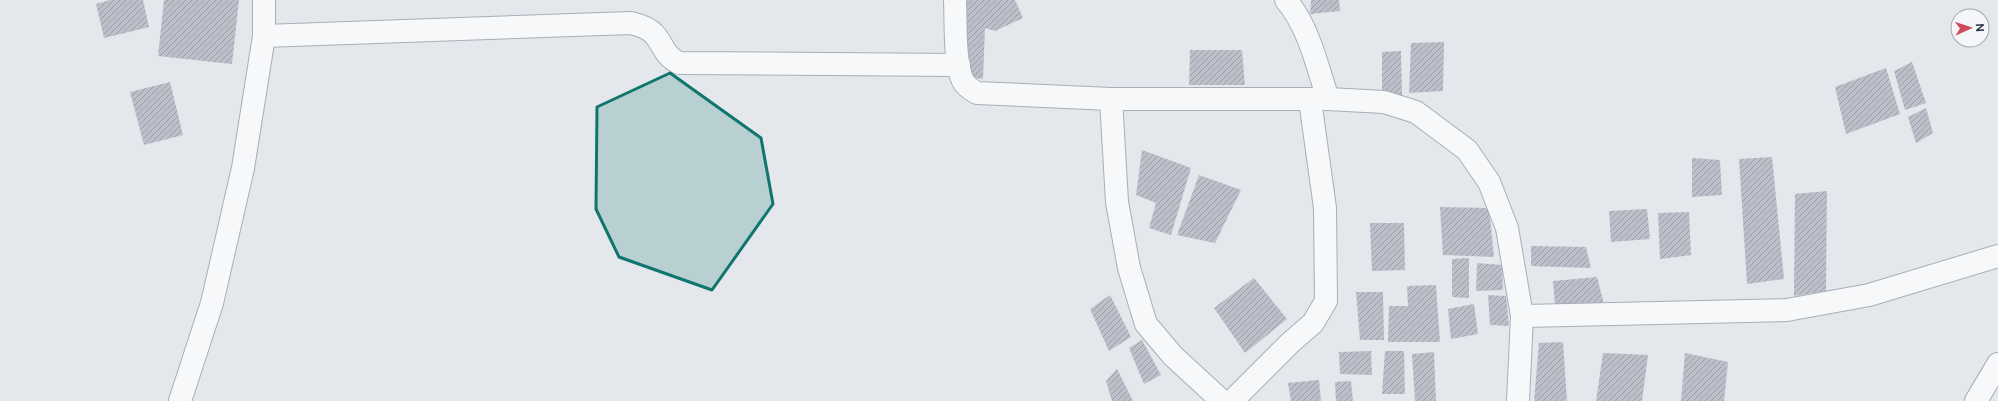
<svg xmlns="http://www.w3.org/2000/svg" width="1998" height="401" font-family="'Public Sans',sans-serif">
  <defs>
    <pattern id="building-hatch" width="6" height="6" patternUnits="userSpaceOnUse"><rect width="6" height="6" fill="#bbc0ca"/><path d="M-1 1l2-2M0 6l6-6M5 7l2-2" fill="none" stroke="#989da6"/></pattern>
  </defs>
  <rect width="100%" height="100%" fill="#e4e7ec"/>
  <path fill="url(#building-hatch)" d="M110,0H143L149,27L104,38L96,4Z
    M164,0H239L232,64L158,56Z
    M967,0H1015L1023,18L995,31L985,28L983,79L966,77Z
    M1311,0H1339L1340,11L1310,14Z
    M1444,42L1443,91L1409,93L1411,43Z
    M1190,50H1242L1245,85H1189Z
    M1401,51L1402,95H1382V52Z
    M1912,62L1926,103L1905,110L1894,71Z
    M1886,68L1900,114L1846,134L1835,87Z
    M170,82L183,135L144,145L130,92Z
    M1926,108L1933,133L1916,143L1908,117Z
    M1142,150L1191,168L1171,235L1149,228L1156,203L1136,195Z
    M1772,157L1784,279L1747,284L1739,159Z
    M1692,158L1720,160L1722,195L1692,197Z
    M1199,175L1241,190L1215,243L1177,235Z
    M1827,191L1826,291L1794,296L1795,194Z
    M1440,207L1489,208L1494,257L1443,255Z
    M1647,209L1650,239L1611,242L1609,211Z
    M1689,212L1691,255L1660,259L1658,213Z
    M1370,223H1404L1405,270L1372,271Z
    M1531,246L1586,247L1591,268L1531,266Z
    M1469,258V298L1452,297V259Z
    M1477,263L1502,265L1503,290L1476,291Z
    M1597,277L1604,304L1555,305L1553,281Z
    M1254,278L1287,319L1245,353L1214,308Z
    M1436,285L1440,342H1388L1389,306H1408L1407,286Z
    M1356,292H1383L1384,340H1360Z
    M1110,295L1131,337L1109,351L1090,309Z
    M1488,295L1506,296L1509,326L1490,325Z
    M1474,304L1478,334L1451,339L1448,309Z
    M1142,340L1161,375L1144,384L1129,348Z
    M1563,342L1567,401H1534L1539,343Z
    M1371,351L1372,375L1340,374L1339,352Z
    M1385,351H1404L1405,394H1382Z
    M1434,352L1436,401H1415L1412,354Z
    M1603,353L1648,355L1642,401H1596Z
    M1685,353L1728,362L1724,401H1681Z
    M1117,369L1133,401H1112L1106,381Z
    M1319,380L1321,401H1291L1288,383Z
    M1351,381L1353,401H1336L1335,382Z"/>
  <g fill="none" stroke-linecap="round" stroke-linejoin="round">
    <g stroke="#a9aeb7" stroke-width="24">
      <path id="minor" d="M1286,0C1309,27 1317,66 1328,99
        M264,36L631,23C639,25 649,28 654,34C664,45 664,56 679,63L959,65
        M1111,99L1117,202L1129,268L1146,324L1173,356L1222,401
        M180,401L212,303L243,168L264,36V0
        M1232,401L1290,343L1313,323L1326,301L1325,208L1310,100
        M1518,401L1522,316
        M1976,401L1998,364"/>
    </g>
    <g stroke="#a9aeb7" stroke-width="24">
      <path id="tertiary" d="M955,0C956,21 954,63 963,81C966,87 972,90 977,93L1111,99H1328L1384,102L1416,112L1467,150L1489,182L1507,228L1522,316L1787,310L1869,295L1998,256"/>
    </g>
    <use href="#minor" stroke="#f7f8fa" stroke-width="22"/>
    <use href="#tertiary" stroke="#f7f8fa" stroke-width="22"/>
  </g>
  <path fill="#0f766e" fill-opacity="0.2" stroke="#0f766e" stroke-width="3" stroke-linejoin="round" d="M670,73L761,138L773,204L712,290L619,257L596,209L597,107Z"/>
  <g transform="translate(1970 28) rotate(87)"><circle r="19" fill="#f4f6f9" stroke="#a4a8b1"/>
  <path d="M0-3L7 15L0 10L-7 15Z" fill="#d1495b"/>
  <text y="-6" font-size="11" font-weight="bold" text-anchor="middle" fill="#2b3445">N</text>
  </g>
</svg>
